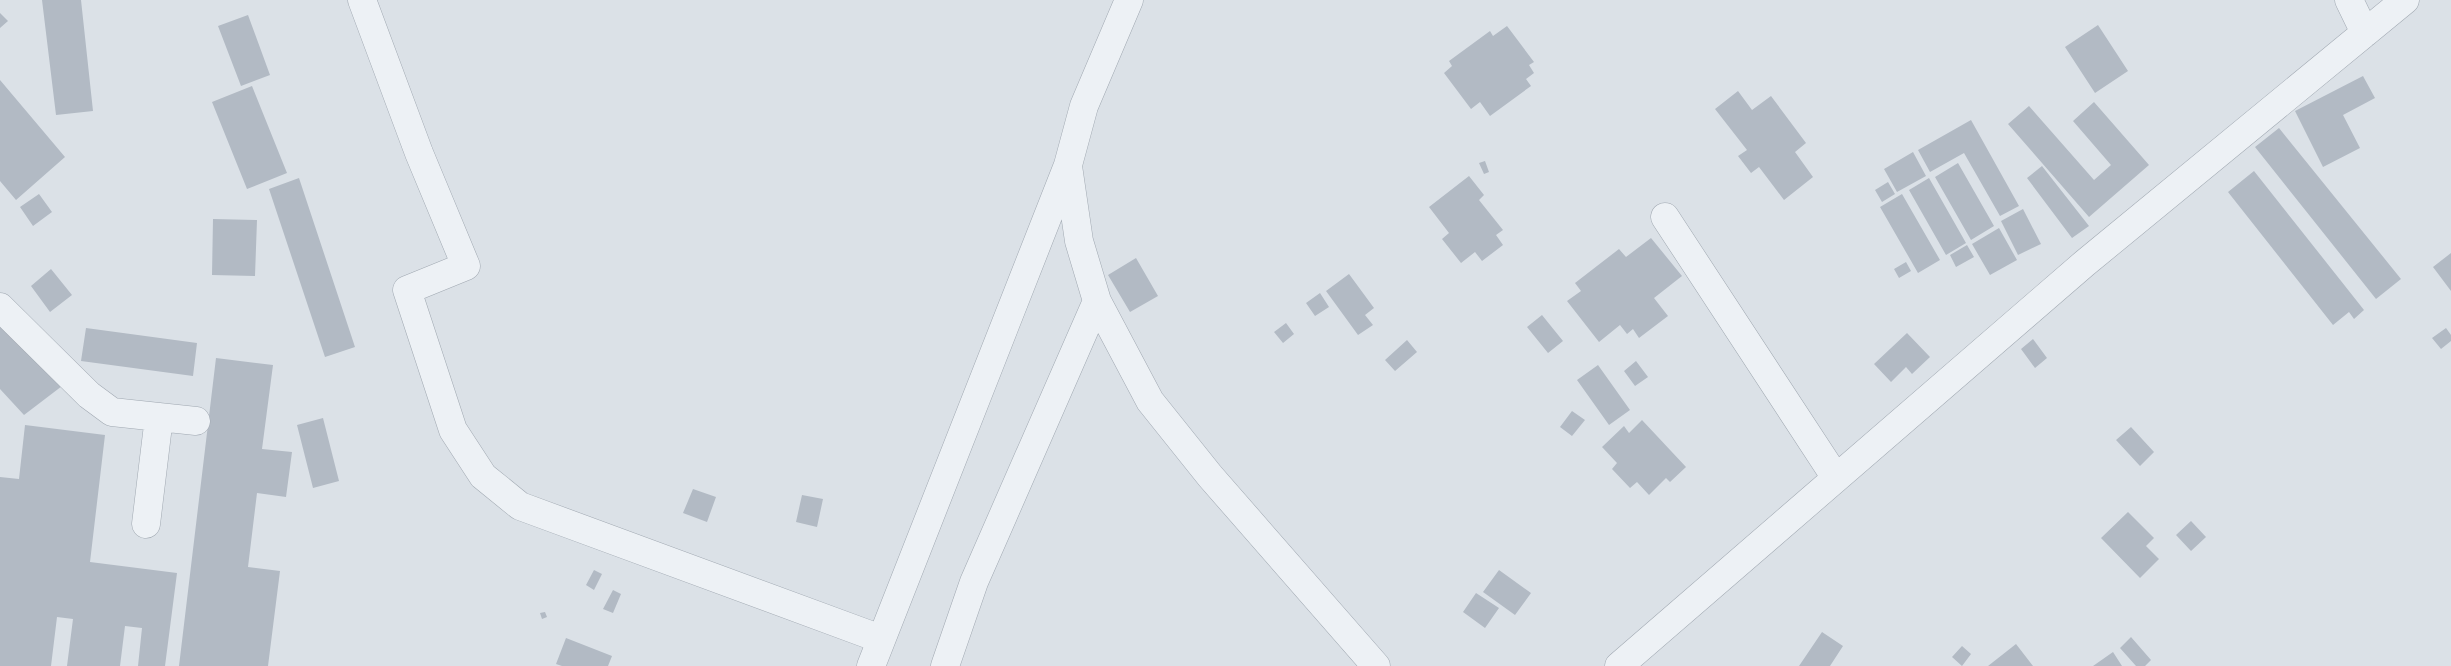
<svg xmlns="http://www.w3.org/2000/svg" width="2451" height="666" font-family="Quicksand,sans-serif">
  <rect width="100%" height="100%" fill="#dbe1e7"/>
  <path fill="#b2bac4" d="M42,0H81L93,111L56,115Z
    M0,13L8,21L0,28Z
    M248,15L270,75L241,86L218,26Z
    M2098,25L2128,71L2095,93L2065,47Z
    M1507,26L1534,62L1529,65L1534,73L1526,79L1531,86L1490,116L1480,102L1471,109L1444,73L1452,66L1449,61L1490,31L1493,36Z
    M2363,76L2375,98L2343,115L2360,148L2323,167L2295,111Z
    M0,80L65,157L16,200L0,181Z
    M252,86L287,173L247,189L212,102Z
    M1738,91L1752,110L1771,96L1806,143L1795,152L1813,177L1784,200L1759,167L1751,173L1738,156L1747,150L1715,109Z
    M2094,102L2149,165L2089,217L2008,124L2029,106L2094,180L2111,165L2073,121Z
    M1971,120L2019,206L2000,216L1964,153L1930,172L1918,150Z
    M2279,128L2401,279L2376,299L2255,147Z
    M1913,152L1926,176L1897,192L1884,169Z
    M1485,161L1489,172L1484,174L1479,163Z
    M1958,163L1994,226L1971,240L1935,177Z
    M2042,166L2089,226L2072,238L2027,178Z
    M2254,171L2364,310L2354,319L2349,312L2333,325L2228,192Z
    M1469,176L1484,195L1479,200L1503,230L1496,235L1503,245L1482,261L1475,252L1461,263L1442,239L1449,233L1429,207Z
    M299,178L355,347L325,357L269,189Z
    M1929,178L1966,243L1946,255L1909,190Z
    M1888,182L1895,194L1882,202L1875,190Z
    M39,194L52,212L33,226L20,207Z
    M1902,194L1940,260L1918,273L1880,207Z
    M2023,209L2041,244L2018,255L2001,221Z
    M213,219L257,220L255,276L212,275Z
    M1999,228L2017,260L1990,275L1972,244Z
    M1651,238L1682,276L1654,298L1668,316L1639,338L1633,329L1627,334L1620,325L1599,342L1567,301L1581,291L1575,283L1619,249L1626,257Z
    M1967,245L1974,257L1956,267L1950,255Z
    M2451,253V291L2433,267Z
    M1136,258L1158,296L1130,312L1108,275Z
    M1906,262L1911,271L1899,278L1894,269Z
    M51,269L72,295L50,312L31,286Z
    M1349,274L1374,308L1365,315L1373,325L1358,335L1326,291Z
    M1320,293L1329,307L1315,316L1306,303Z
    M1542,315L1563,341L1548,353L1527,327Z
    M0,316L66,383L24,415L0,389Z
    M1286,323L1294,334L1283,343L1274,332Z
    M86,328L197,343L193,376L81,361Z
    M2446,328L2451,335V341L2441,349L2432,338Z
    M1907,333L1930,357L1912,374L1906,367L1891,382L1874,364Z
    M2033,339L2047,358L2035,368L2021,349Z
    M1407,340L1417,352L1395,371L1385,360Z
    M216,358L273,365L262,449L292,452L286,497L257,493L248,567L280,571L268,666H179Z
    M1636,361L1648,377L1635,386L1624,371Z
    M1598,365L1630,410L1609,425L1577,380Z
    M1572,411L1585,420L1572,436L1560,427Z
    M323,418L339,481L313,488L297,425Z
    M1642,420L1686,467L1670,482L1666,478L1649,495L1637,482L1630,488L1612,469L1617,463L1602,447L1624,426L1629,433Z
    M25,425L105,435L90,562L177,573L165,666H138L142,628L125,626L120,666H67L73,619L57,617L51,666H0V477L19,479Z
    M2131,427L2154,452L2140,466L2116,440Z
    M693,489L716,497L707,522L683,513Z
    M802,495L823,499L817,527L796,522Z
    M2128,512L2154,538L2146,546L2159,559L2140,578L2101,538Z
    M2191,521L2206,537L2191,551L2176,535Z
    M594,570L602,574L594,590L586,585Z
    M1499,570L1531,593L1515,615L1483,592Z
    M613,590L621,594L613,613L603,609Z
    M1476,593L1499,608L1485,628L1463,612Z
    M545,612L547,617L542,619L540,613Z
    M1822,632L1843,646L1830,666H1799Z
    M2131,637L2151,660L2145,666H2136L2120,648Z
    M566,638L612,656L608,666H562L556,664Z
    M2016,644L2033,666H1988Z
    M1962,646L1971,654L1962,666L1952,657Z
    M2113,652L2122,666H2093Z"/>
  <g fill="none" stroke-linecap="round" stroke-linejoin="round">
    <g stroke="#a0a8b1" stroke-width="29">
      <path id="minor" d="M362,0L419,153L466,266L407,290L453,430L483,476L520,506L881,639
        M2349,0L2365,33
        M1068,166L1079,241L1097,301L1150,401L1210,476L1376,666
        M1665,217L1836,478
        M0,307L89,395L112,412L196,421
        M146,524L159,417
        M871,666L1068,165L1084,106L1129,0
        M945,666L974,582L1097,301
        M1619,666L2085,263L2405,0"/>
    </g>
    <use href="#minor" stroke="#edf1f5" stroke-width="28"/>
  </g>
</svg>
